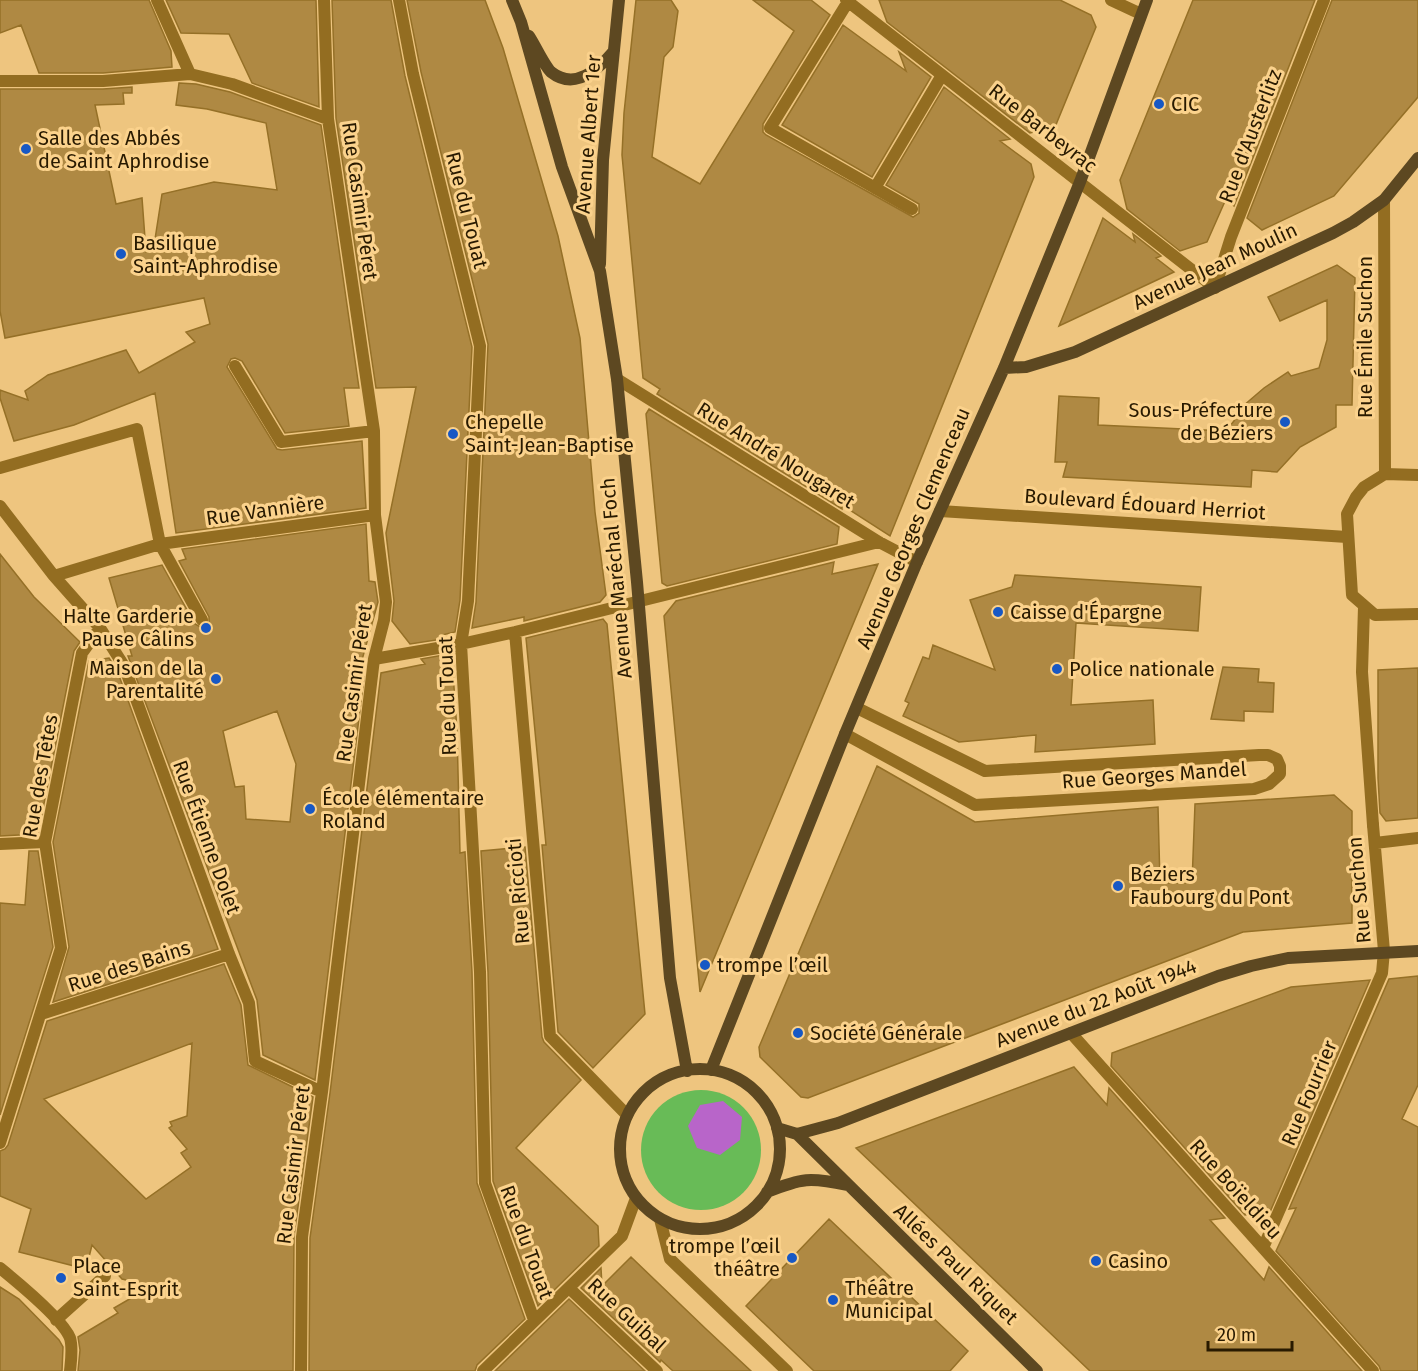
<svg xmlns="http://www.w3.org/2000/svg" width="1418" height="1371" font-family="'Fira Sans',sans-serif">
  <rect width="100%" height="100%" fill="#eec57f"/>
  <path fill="#68bb57" d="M641 1150a60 60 0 1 1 120 0a60 60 0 1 1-120 0Z"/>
  <path fill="#b865c9" d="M723,1101L742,1117L740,1140L720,1155L697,1148L688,1126L700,1105Z"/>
  <path fill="#af8943" stroke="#957027" stroke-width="1.5" fill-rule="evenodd" d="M0,0H149L171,51L172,67L103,73H39L21,25L0,33Z
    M166,0H316L319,107L252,83L229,34L181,33Z
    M332,0H391L405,76L472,347L460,600L455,632L442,635L443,639L410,644L392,621L394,601L386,533L416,387L376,388L336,118Z
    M407,0H485L503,48L558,236L580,338L595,512L606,595L600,602L524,621V617L472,628L476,602L488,344L421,72Z
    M636,0H671L678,11L673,47L664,57L652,157L700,184L794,31L753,0H811L830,15L763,124V132L766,135L913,217L919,213V204L886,185L944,87L1010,139L1000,141L1031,164L1034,177L890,536L842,505V509L657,394L660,389L643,378L622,155L624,113Z
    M879,0H1060L1091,15L1096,27L1055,127L1030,133L887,22Z
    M1193,0H1315L1234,206L1226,199L1207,242L1180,251L1127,209L1120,180Z
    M1332,0H1418V97L1334,196L1262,230L1247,218Z
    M843,25L906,71L899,52L931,77L872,177L782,125Z
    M179,83L196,84L230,92L321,125L359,388H344L349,426L285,433L242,361L235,358L231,359L227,367L277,449L282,450L362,441L366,508L176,533L155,393L74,425L14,441L0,398V390L28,400L25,391L48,375L126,350L139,373L195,342L186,332L210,324L204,298L5,338L0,311V89H103L132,87V93H123L124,104L95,105L116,204L142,198L146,252H153L162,194L214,182L277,190L266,123L207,109L176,105Z
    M1103,218L1135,242L1133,234L1161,256L1156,258L1174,272L1059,326Z
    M1337,265L1355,278L1352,405H1336V427L1300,447L1277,472L1252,470L1251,487L1063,477L1067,462H1055L1059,396L1099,398L1098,425L1226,431L1245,407L1243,406L1264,388L1288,372L1291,376L1319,368L1327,340V300L1280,321L1268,297Z
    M649,409L839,527L837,544L667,586L662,583L646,414Z
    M366,524L369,581L375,582L378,602L357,678L364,677L315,1080L263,1055L257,1000L128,656H132L109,578L162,565L195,624L202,628L209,625V617L179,561L186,559L182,549ZM277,711L296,764L290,822L246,819L244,786L235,787L223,731Z
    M0,554L34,597L80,642L74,651L38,834L0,836Z
    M834,562L832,574L878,564L700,992L664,616L676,601Z
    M1015,575L1201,587L1198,631L1076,623L1071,705L1153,700L1155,744L1035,752L1036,735L959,742L903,716L909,703L905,701L923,657L929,659L933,645L995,670L970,600L1012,587Z
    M603,619L607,624L645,1014L593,1068L558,1032L542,845H546L526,638Z
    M449,654L452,658L457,731L460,853L465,852L472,972L477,1183L525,1319L477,1365L475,1371H309L310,1238L330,1093L381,673L425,664L421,659Z
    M109,658L117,670L218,949L53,1002L69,947L53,842L89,661Z
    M1223,667L1259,669L1258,682L1274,683L1273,712L1244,711V721L1211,719Z
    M1418,668V818L1386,821L1380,813L1378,778V670Z
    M877,766L975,822L1158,807L1160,883H1192L1195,804L1334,795L1352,811V923L1243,932L808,1098L801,1097L760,1057L759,1047Z
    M525,847L542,1037L544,1042L581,1080L516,1148L598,1226L599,1246L538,1306L493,1181L488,972L481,851Z
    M29,851H38L53,947L0,1115V903L25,905Z
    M224,964L241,1005L248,1065L313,1097L294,1236L293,1371H78L80,1350L78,1337L118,1313L114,1308L152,1286L122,1279L92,1245L86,1269L19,1252L31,1209L0,1196V1151L5,1149L8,1145L47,1021ZM192,1043L187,1116L170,1122L172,1126L169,1128L187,1149L181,1153L191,1167L146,1199L44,1099Z
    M1418,976V1085L1402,1119L1418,1127V1371H1381L1379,1366L1276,1251L1296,1208L1289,1209L1389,979Z
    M1370,980L1270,1212L1245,1215L1111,1066L1112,1053L1291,987Z
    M1074,1067L1107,1105L1109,1088L1225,1218L1210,1220L1264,1280L1269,1267L1362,1371H1090L856,1148Z
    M829,1219L968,1351L950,1371H814L746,1306Z
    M631,1257L706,1329L751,1371H673L661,1360L660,1362L581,1288L601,1268L602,1286Z
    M0,1287L19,1299L59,1340L63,1347L62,1371H0Z
    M569,1299L645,1371H495Z"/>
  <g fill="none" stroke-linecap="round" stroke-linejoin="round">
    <path stroke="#936d21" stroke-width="12" d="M1418,475L1385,474L1364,487L1356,497L1347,514L1352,595L1375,615L1418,614
      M940,511L1347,537
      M1364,607L1362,672L1373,825
      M845,734L975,805L1254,789L1269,784L1280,774V766L1277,759L1268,755H1259L985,771L857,708"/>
    <path stroke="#936d21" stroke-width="12" d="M157,0L190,74
      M399,0L413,74L480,346L468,601L461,644L480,972L485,1183L534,1320
      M846,0L1215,288L1231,237L1324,0
      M849,0L770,128L912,209
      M1111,0L1141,14
      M0,81H103L190,74L232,84L328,119
      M875,188L942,75
      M1384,200L1385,474
      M235,366L281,442L374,431
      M617,379L879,542L917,562
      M0,468L137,429L160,544L54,576L0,506
      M54,576L100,628L124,666L229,954L249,1003L255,1061L322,1092
      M202,620L160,544L375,515
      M515,632L550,1036L627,1115
      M374,659L461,644L515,632L879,542
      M1375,843L1418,838
      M0,844L45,842
      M41,1014L229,954
      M1071,1033L1373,1371
      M0,1143L61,948L45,842L82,653L100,628
      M660,1219L670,1259L787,1371
      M1263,1248L1382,973L1384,951L1373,825
      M0,1268C16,1281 63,1320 70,1338C73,1348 71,1361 70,1371
      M569,1288L657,1371
      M56,1320L105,1276
      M301,1371L302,1237L322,1092L374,659L384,620L386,602L375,515L374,431L328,119L324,0
      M483,1371L622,1236L636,1198"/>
    <path stroke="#5d4821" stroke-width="12" d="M512,0L521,22L562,167L600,271L617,379L637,582L670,978L687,1071
      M529,36C535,45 544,65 551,72C575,91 598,70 614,51
      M600,264L603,160L619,0
      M1004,368L1026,367L1075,352L1333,233L1353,222L1384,200L1418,158
      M620 1149a80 80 0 1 1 160 0a80 80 0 1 1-160 0Z
      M711,1070L845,734L917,562L1004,368L1080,182L1147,0
      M777,1128L797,1134L1037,1371
      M797,1134L838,1123L1218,976L1251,966L1288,958L1418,951
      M767,1192C802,1178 810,1177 847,1185"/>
  </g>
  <g fill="#1858c4" stroke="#fbd28c" stroke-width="2">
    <circle cx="1159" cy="104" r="6"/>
    <circle cx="26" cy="149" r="6"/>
    <circle cx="121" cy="254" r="6"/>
    <circle cx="1285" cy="422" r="6"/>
    <circle cx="453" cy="434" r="6"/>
    <circle cx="998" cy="612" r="6"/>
    <circle cx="206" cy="628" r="6"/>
    <circle cx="1057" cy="669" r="6"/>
    <circle cx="216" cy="679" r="6"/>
    <circle cx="310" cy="809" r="6"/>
    <circle cx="1118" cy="886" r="6"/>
    <circle cx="705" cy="965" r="6"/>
    <circle cx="798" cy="1033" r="6"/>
    <circle cx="792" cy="1258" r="6"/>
    <circle cx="1096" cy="1261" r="6"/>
    <circle cx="61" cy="1278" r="6"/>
    <circle cx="833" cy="1300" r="6"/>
  </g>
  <g text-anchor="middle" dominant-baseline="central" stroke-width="6" stroke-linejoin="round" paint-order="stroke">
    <g font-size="20" fill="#291a00" stroke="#fbd28c" text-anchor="start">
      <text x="1171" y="104">CIC</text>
      <text x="38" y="138">Salle des Abbés<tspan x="38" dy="23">de Saint Aphrodise</tspan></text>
      <text x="133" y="243">Basilique<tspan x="133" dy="23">Saint-Aphrodise</tspan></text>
      <text x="1273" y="410" text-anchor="end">Sous-Préfecture<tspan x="1273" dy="23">de Béziers</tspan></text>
      <text x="465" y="422">Chepelle<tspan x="465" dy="23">Saint-Jean-Baptise</tspan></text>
      <text x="1010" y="612">Caisse d'Épargne</text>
      <text x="194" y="616" text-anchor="end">Halte Garderie<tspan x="194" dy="23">Pause Câlins</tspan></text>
      <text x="204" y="668" text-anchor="end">Maison de la<tspan x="204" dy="23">Parentalité</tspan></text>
      <text x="1069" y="669">Police nationale</text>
      <text x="322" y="798">École élémentaire<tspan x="322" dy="23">Roland</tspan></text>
      <text x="1130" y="874">Béziers<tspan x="1130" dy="23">Faubourg du Pont</tspan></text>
      <text x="717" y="965">trompe l’œil</text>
      <text x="810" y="1033">Société Générale</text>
      <text x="780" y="1246" text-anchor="end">trompe l’œil<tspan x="780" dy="23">théâtre</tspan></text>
      <text x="1108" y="1261">Casino</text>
      <text x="73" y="1266">Place<tspan x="73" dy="23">Saint-Esprit</tspan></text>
      <text x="845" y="1288">Théâtre<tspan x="845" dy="23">Municipal</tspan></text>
    </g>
    <g font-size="20" fill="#291a00" stroke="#fbd28c">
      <text transform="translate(1043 128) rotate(38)">Rue Barbeyrac</text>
      <text transform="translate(588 134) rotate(-86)">Avenue Albert 1er</text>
      <text transform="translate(1250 136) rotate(-69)">Rue d'Austerlitz</text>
      <text transform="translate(360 201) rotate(82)">Rue Casimir Péret</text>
      <text transform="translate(467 210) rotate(76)">Rue du Touat</text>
      <text transform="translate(1215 266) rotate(-25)">Avenue Jean Moulin</text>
      <text transform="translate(1365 337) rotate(-90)">Rue Émile Suchon</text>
      <text transform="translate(776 455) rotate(32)">Rue André Nougaret</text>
      <text transform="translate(1145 504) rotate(4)">Boulevard Édouard Herriot</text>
      <text transform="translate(265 510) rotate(-8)">Rue Vannière</text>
      <text transform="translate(913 528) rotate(-67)">Avenue Georges Clemenceau</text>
      <text transform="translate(616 578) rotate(-95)">Avenue Maréchal Foch</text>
      <text transform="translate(354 683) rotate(-82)">Rue Casimir Péret</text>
      <text transform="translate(447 696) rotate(-92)">Rue du Touat</text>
      <text transform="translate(1154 775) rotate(-4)">Rue Georges Mandel</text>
      <text transform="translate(40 776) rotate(-80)">Rue des Têtes</text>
      <text transform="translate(207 837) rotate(70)">Rue Étienne Dolet</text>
      <text transform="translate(1359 890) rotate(-95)">Rue Suchon</text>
      <text transform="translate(518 891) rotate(-95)">Rue Riccioti</text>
      <text transform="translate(129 966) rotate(-18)">Rue des Bains</text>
      <text transform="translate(1096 1003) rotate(-21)">Avenue du 22 Août 1944</text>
      <text transform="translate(1309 1093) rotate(-67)">Rue Fourrier</text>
      <text transform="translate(293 1165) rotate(-83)">Rue Casimir Péret</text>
      <text transform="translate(1236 1189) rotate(48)">Rue Boïeldieu</text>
      <text transform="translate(527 1242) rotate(70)">Rue du Touat</text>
      <text transform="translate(956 1264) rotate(44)">Allées Paul Riquet</text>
      <text transform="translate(627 1315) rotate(43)">Rue Guibal</text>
    </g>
  </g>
  <path d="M1208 1341v9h84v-9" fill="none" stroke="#291a00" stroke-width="3"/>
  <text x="1217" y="1341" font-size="18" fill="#291a00" stroke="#fbd28c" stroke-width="4.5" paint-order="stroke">20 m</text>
</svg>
